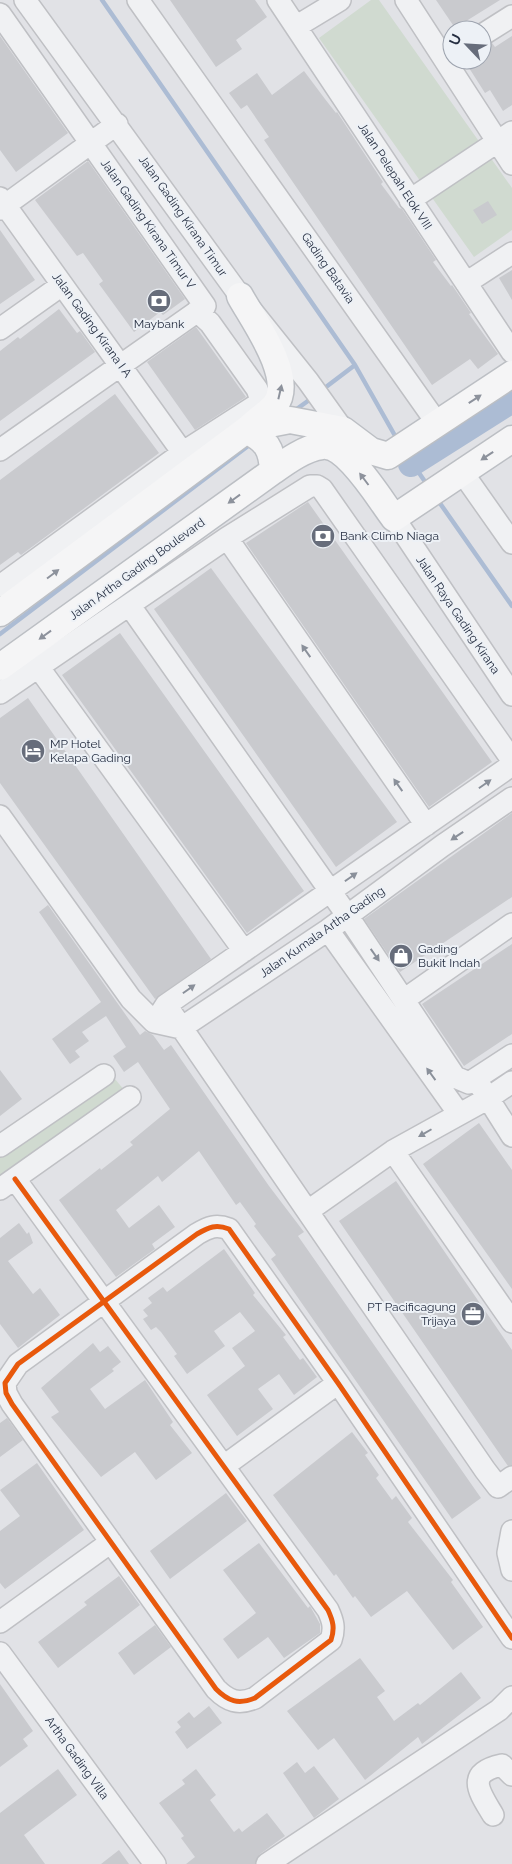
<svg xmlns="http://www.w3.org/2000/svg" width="512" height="1864" font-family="Raleway,sans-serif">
  <rect width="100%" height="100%" fill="#e1e2e6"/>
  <path fill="#d0dad0" d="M371,0H379L512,188V230L474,257L319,38Z
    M105,1067L130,1097L0,1189V1142Z"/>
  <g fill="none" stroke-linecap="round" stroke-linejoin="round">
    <path stroke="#acbcd4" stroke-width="4.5" d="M102,0L355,365L398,441
      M322,390L355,365
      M294,411L312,398
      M406,454L428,486
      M437,499L512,606
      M0,634L252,443"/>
    <path stroke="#acbcd4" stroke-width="26" d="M411,464L512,400"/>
  </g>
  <path fill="#c9cace" d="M170,0H255L267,17L236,40L242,49L216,67Z
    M436,0H500L455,28Z
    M0,36L68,133L16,172L0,150Z
    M512,36V105L503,111L490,90L485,93L464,60H482V47L492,43L495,47Z
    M304,71L325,99L336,113L337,112L383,182L381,184L399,208L402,209L436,260L433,262L451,286L452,285L471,313L469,314L498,354L478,369L470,359L432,385L264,140L269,137L247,105L241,109L229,93L257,73L272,95Z
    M88,161L185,299L163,315L160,312L134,332L99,284L103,281L83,253L77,256L35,200Z
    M488,201L497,215L482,224L473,210Z
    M0,230L35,280L0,304Z
    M512,270V300L499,278Z
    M59,309L77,333L80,331L95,352L0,421V351L18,337L20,339Z
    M196,327L246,397L195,430L147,362Z
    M115,394L159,453L21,555L18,552L0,565V480Z
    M308,502L492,762L429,807L246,543Z
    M211,568L397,822L336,867L154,609Z
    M120,633L304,891L247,933L62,675Z
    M28,698L211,959L155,999L0,783V718Z
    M512,813V897L400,972L364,919Z
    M48,905L140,1035L145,1031L153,1035L164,1050L171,1045L269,1186L304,1232L298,1236L481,1498L452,1519L271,1259L276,1255L254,1226L256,1224L240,1202L236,1205L199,1151L162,1182L158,1176L116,1210L129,1228L159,1205L175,1227L152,1244L155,1249L116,1277L59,1200L100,1168L101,1170L133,1145L130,1142L170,1109L138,1062L124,1072L113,1056L126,1047L106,1016L82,1032L89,1041L75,1051L80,1057L70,1064L52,1039L101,1002L39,912Z
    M512,944V1034L464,1066L422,1004Z
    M0,1070L22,1099L0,1116Z
    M479,1123L512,1170V1289L423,1164Z
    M396,1181L512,1350V1465L508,1466L339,1221Z
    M19,1223L27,1234L29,1232L33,1243L8,1261L33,1294L40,1288L60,1315L18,1348L0,1324V1238Z
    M224,1249L255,1293L253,1295L286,1335L283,1337L300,1360L303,1358L317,1377L294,1395L279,1374L258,1389L273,1409L237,1436L207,1395L245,1366L232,1348L255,1331L240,1312L214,1331L225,1346L187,1374L174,1356L177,1354L161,1332L156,1327L151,1330L143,1319L148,1316L143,1310L152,1303L148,1298L163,1287L167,1292Z
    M93,1343L100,1352L108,1346L121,1362L112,1369L114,1371L90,1389L105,1409L145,1380L173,1422L170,1425L192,1453L156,1480L135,1452L101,1477L51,1417L59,1412L41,1388Z
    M7,1418L23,1440L0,1457V1423Z
    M352,1432L368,1453L365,1455L379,1475L376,1478L392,1500L396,1496L412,1518L408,1522L453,1580L451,1582L483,1627L453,1650L407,1591L371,1617L355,1596L353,1598L336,1574L334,1576L273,1495Z
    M37,1463L84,1530L5,1589L0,1583V1531L20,1516L0,1490Z
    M226,1493L247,1521L170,1579L150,1551Z
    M259,1543L308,1608L310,1606L320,1624V1633L284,1658L268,1637L238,1659L223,1639L256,1613L223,1570Z
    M119,1576L140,1605L58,1668L38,1642L87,1605L84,1602Z
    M155,1625L171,1647L134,1675L118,1653Z
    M360,1658L385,1691L377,1697L394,1721L418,1703L420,1705L461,1672L481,1698L422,1744L418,1737L365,1780L334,1738L318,1750L287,1711Z
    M0,1684L33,1731L23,1739L28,1746L0,1767Z
    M209,1706L222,1723L187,1749L175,1732L181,1727L177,1722L189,1712L194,1718Z
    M297,1762L305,1773L314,1766L339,1799L314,1818L283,1773Z
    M58,1769L77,1795L24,1835L45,1864H0V1813Z
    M196,1769L216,1795L210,1800L234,1832L239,1828L242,1832L267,1813L285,1836L260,1854L255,1864H186L195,1857L181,1838L184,1836L159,1803L185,1784L182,1780Z
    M119,1850L129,1864H101Z"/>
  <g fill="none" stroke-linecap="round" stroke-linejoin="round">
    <g stroke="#bfc0c4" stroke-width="24">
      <path id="minor" d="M25,0L240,296L308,381L343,430
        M138,0L437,423
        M278,0L512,352
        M406,0L512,164
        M0,14L205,306L0,450
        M297,26L340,0
        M482,35L512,16
        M0,198L183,453
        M410,200L512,132
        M0,209L117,124
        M466,283L512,253
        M0,329L62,285
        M462,472L512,543
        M394,518L512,695
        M227,538L426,825
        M0,586L188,449L258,404L261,400L257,389L210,323L197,311
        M130,606L347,915L455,1077L469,1083L512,1055
        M39,668L244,951
        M0,693L227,538L310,486H317L322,489L512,760
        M0,816L131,999L154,1022L181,1028L328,930L442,846L512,798
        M328,930L459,1114
        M405,999L512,924
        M166,1005L485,1470L498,1487L512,1477
        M159,1016L166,1005L512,765
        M481,1087L512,1136
        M0,1146L104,1075
        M393,1151L512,1322
        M15,1179L328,1610C333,1621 335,1628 331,1640L255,1698C238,1705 228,1701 216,1689L12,1404L6,1393L5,1383L18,1364L197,1234C209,1227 216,1224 229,1229L338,1383L512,1638
        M0,1189L130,1097
        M308,1211L393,1151L487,1099L512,1082
        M224,1466L338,1383
        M512,1531L508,1553L512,1570
        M0,1622L111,1542
        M0,1653L155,1864
        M493,1815C480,1793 464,1773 502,1765L512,1775
        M267,1864L499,1710L512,1697"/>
    </g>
    <g stroke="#bcbfc4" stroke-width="29">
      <path id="major" d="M249,428L290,420L343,430L371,451L388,456L512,374
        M246,430C266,440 272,448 273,471
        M0,613L249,428C257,420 268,413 275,405C296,378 253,320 240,296
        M0,667L273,471C287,461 305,448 322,446C347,443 380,500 394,518L512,439"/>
    </g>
    <use href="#minor" stroke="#f0f1f3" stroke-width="21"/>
    <use href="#major" stroke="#f5f5f6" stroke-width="26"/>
    <g stroke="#edf1f6" stroke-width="8">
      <path id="cycleway" d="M15,1179L328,1610C333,1621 335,1628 331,1640L255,1698C238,1705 228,1701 216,1689L12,1404L6,1393L5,1383L18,1364L197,1234C209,1227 216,1224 229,1229L338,1383L512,1638"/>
    </g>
    <use href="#cycleway" stroke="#e8590c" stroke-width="5"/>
  </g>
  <defs><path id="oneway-solid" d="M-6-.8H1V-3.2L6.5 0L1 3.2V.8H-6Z" transform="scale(1.25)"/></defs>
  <g fill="#8d929c">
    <use href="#oneway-solid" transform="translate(280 392) rotate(-77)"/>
    <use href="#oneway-solid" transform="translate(475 399) rotate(-33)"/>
    <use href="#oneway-solid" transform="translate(487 456) rotate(146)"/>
    <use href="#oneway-solid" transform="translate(364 479) rotate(-127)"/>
    <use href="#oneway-solid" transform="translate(234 499) rotate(144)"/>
    <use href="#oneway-solid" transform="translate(53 574) rotate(-37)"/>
    <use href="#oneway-solid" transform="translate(45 635) rotate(144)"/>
  </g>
  <g fill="#8a909a">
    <use href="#oneway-solid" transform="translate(306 651) rotate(-125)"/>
    <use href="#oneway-solid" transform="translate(485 784) rotate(-35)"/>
    <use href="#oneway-solid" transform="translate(398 785) rotate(-125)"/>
    <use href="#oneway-solid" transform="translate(457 836) rotate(146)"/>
    <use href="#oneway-solid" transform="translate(351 877) rotate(-35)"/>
    <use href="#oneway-solid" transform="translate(375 955) rotate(55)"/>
    <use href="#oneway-solid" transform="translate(189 989) rotate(-35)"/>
    <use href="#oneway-solid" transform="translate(431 1074) rotate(-126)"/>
    <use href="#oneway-solid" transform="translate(425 1133) rotate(150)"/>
  </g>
  <defs>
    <g id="bank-disc" transform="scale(1.25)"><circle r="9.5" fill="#676d7b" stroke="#edf1f6"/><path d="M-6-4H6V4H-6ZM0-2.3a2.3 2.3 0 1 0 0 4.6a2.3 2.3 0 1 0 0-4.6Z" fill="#fff"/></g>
    <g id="hotel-disc" transform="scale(1.25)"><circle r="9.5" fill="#676d7b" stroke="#edf1f6"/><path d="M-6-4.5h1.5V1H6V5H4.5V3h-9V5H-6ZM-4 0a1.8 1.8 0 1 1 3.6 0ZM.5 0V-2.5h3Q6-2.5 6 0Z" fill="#fff"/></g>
    <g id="shop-disc" transform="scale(1.25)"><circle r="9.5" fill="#676d7b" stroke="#edf1f6"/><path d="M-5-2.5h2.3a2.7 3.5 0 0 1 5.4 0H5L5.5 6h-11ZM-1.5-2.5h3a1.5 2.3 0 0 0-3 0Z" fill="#fff"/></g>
    <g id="office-disc" transform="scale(1.25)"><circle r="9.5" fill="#676d7b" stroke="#edf1f6"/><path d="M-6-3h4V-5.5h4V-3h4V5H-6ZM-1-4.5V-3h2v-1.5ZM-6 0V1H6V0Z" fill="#fff"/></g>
  </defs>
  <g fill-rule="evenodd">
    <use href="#bank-disc" x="159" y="301"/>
    <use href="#bank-disc" x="323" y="536"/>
    <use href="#hotel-disc" x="33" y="751"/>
    <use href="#shop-disc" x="401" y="956"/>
    <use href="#office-disc" x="473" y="1314"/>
  </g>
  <g text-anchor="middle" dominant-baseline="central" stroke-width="4" stroke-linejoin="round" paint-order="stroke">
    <g font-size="12" fill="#252e41" stroke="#edf1f6">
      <text transform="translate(395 176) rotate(57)">Jalan Pelepah Elok VIII</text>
      <text transform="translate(183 216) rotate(55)">Jalan Gading Kirana Timur</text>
      <text transform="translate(148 224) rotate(55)">Jalan Gading Kirana Timur V</text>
      <text transform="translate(328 268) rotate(55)">Gading Batavia</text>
      <text transform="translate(92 325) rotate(54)">Jalan Gading Kirana I A</text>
      <text transform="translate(137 569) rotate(-36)">Jalan Artha Gading Boulevard</text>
      <text transform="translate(458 615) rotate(56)">Jalan Raya Gading Kirana</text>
      <text transform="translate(322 932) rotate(-35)">Jalan Kumala Artha Gading</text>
      <text transform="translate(77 1758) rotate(54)">Artha Gading Villa</text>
    </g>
    <g font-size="12" fill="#252e41" stroke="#edf1f6" text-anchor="start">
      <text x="159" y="324" text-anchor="middle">Maybank</text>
      <text x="340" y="536">Bank Climb Niaga</text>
      <text x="50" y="744">MP Hotel<tspan x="50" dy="14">Kelapa Gading</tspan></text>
      <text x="418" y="949">Gading<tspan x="418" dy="14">Bukit Indah</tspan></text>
      <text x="456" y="1307" text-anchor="end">PT Pacificagung<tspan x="456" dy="14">Trijaya</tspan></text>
    </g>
  </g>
  <g transform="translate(467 45) rotate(295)"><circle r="24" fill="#edf1f6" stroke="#9da3ae"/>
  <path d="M0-4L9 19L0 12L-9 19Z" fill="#676d7b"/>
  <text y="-8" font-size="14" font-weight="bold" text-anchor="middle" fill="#252e41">U</text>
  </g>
</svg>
